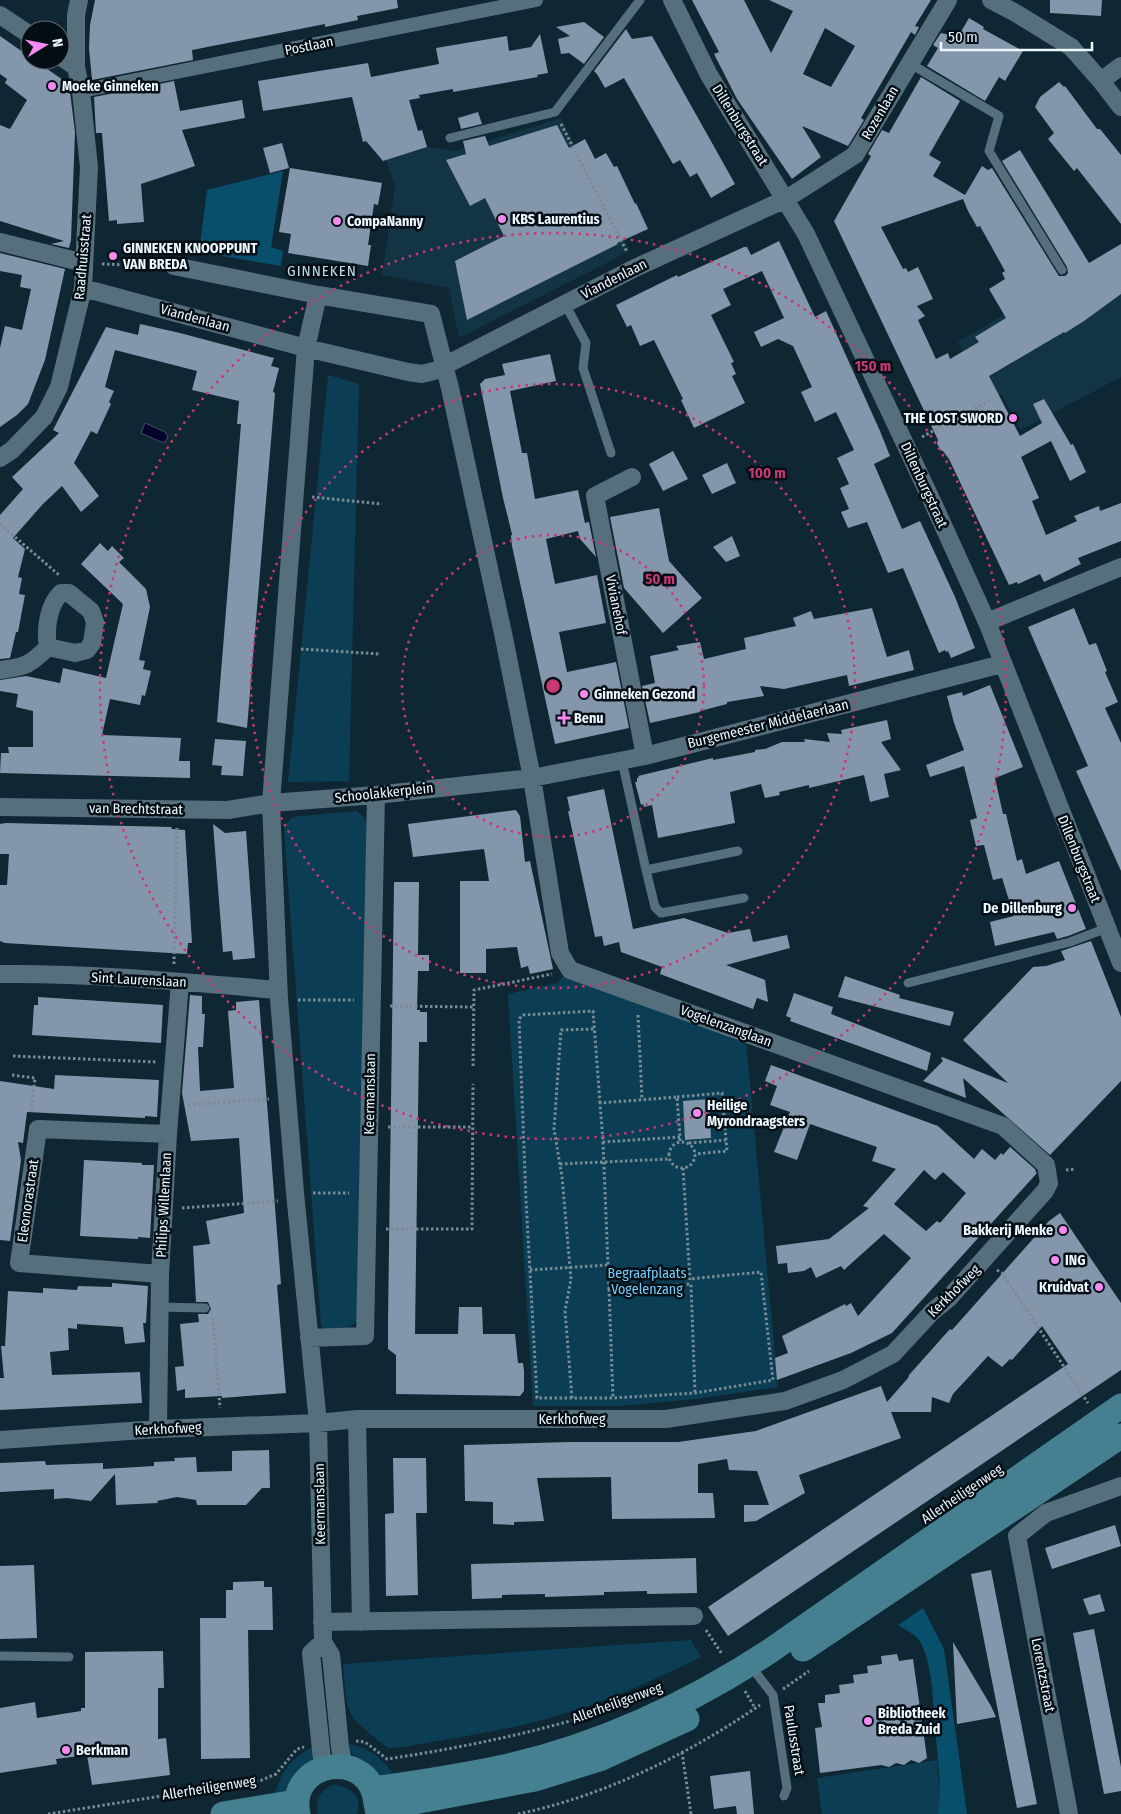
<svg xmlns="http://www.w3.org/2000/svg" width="1121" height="1814" font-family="'Fira Sans Condensed',sans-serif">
  <rect width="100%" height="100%" fill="#0e2733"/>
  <path fill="#133444" d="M561,118L630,251L459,338L449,288L382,275L395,186L386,160L427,147L455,151Z
    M1121,244V377L1021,430L1001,394L990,400L958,342Z"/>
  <path fill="#0b3e54" d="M328,375L359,384L349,781L288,782Z
    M357,811L363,816L367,825L360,1318C352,1329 338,1330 324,1329L321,1325L284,831L287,823L292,817Z
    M568,972L746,1041L778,1387L696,1399L620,1406H533L508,994L557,983Z
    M691,1640L701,1657C651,1682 603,1703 549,1718C501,1732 451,1738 403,1747L388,1748C379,1741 356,1724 351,1714C344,1699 345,1680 343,1664Z
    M348,1744C366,1746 390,1761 394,1780C377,1775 352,1764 348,1744Z
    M313,1747L314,1755L310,1764L284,1794L275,1796C279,1773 292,1757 313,1747Z
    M937,1760L940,1802L938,1814H822L817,1778Z
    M332,1785C348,1785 364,1796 357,1814H318C314,1800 320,1791 332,1785Z"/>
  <path fill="#084f6c" d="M283,171L271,247L283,251L281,266L199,252L207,190Z
    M923,1608L944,1649L967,1814H938C942,1789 938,1763 936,1738C933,1711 934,1663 919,1640C915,1634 904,1629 898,1625Z"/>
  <path fill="#03032b" stroke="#494c6a" d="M145,423L165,432L168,437L165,442H161L141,433Z"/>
  <path fill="#8496ab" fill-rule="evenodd" d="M95,0H397L398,8L357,16L358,20L325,27V24L192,50L193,60L92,80L89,48L90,25Z
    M692,0H744L771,53L793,11L769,0H931L915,26L919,27L915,35L911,32L861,118L864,120L848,146L802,126L821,157L792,179L737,99L714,54L719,52ZM825,28L855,46L831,87L803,74Z
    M1050,0H1102L1101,16L1050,13Z
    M969,18L984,27L983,29L1023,51L1005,81L999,77L985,101L927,66L938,48L933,45L941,33L958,37Z
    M584,22L604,37L584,64L569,53L561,54L558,39L570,36L556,27Z
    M626,29L632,39L652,36L735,184L711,198L697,173L690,177L680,160L673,164L624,78L605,88L597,74L594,71Z
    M540,34L548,73L537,75L538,77L453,92V89L419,95L420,98L409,100L418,131L422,130L427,147L383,161L366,141L363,142L352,97L263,111L258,81L368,63L371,77L439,64L436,48L507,36L509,51L531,47Z
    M0,36L30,57V60H34L69,84L75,132L71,240L69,248L51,244L64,241L0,221V125L10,129L27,100L5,83L7,79L0,74Z
    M921,77L960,101L929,155L941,162L933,176L965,195L982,166L988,170L992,168L1057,273L1059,276H1065L1068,273L1067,267L1002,161L1020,150L1089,263L1121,244V294L1084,321L1065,333L1064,332L989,376L1020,436L1042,423L1033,404L1044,399L1071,445L1073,444L1086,472L1070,481L1051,441L1021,457L1039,498L1032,501L1046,535L1077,521L1074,516L1099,506L1100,511L1121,503V541L1078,558L1081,564L1044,582L1040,574L1018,584L1017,582L1009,585L949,459L943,451L940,450L937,443L938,440L834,221L870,158L871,156L868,154L882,130L889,133ZM963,199L968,211L977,227L980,226L1005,271L1002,273L1005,279L989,289L1006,318L975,337L979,342L950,359L948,353L936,359L918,320L925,316L917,306L933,299L918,267L908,272L906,268L903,269L881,227Z
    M174,81L180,111L242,100L245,118L182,130L195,166L141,184L144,222L117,224V220L109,221L102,133H96L94,97Z
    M1059,82L1064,87L1065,86L1097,129H1100L1121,155V224L1077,168L1074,171L1048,139L1054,133L1035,107L1040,97Z
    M478,112L482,124L461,129L458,118Z
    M557,125L569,148L585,139L595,159L606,153L614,167L617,166L635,204L636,203L648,229L617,243L618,244L467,320L455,261L504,236L485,198L470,206L446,160L466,154L463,141L485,136L489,146Z
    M282,143L289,168L270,173L263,148Z
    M290,168L382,183L378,205L374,204L368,245H371L368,266L288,253L291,234L279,232Z
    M779,241L815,317L826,311L880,431L890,456L874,464L902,529L920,521L955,597L975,648L951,658L948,651L946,652L945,650L939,653L903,568L888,573L867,522L848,528L841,512L849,509L840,488L849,484L837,458L854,450L836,412L815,422L801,392L812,387L793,346L778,339L761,347L754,332L784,318L762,271L723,289L731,305L711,315L734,362L731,363L736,374L732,376L745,403L694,428L681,400L683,399L654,340L640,346L631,325L627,327L616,305L677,275L678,277L744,247H747L751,255Z
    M0,253L65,269L45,360L28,404L17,415L0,427V348L5,326L22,330L31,289L20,287L22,275L0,271Z
    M140,324L180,333L274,358L271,366L279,368L273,392L275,393L247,728L217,722L241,424H237L239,401L192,390L197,371L115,350L105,387L114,391L109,402L111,404L97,434L91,431L74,463L99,496L81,512L62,486L42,505L13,538L25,549L18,577L22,578L19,594L25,595L18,632H16L10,658L0,659V515L23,489L12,477L59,433L53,430L106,327L138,335Z
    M550,354L556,381L510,391L522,453H527L535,499L578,490L585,523L589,522L596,557L580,539L578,531L546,539L555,584L597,575L606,623L559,632L567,672L616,662L629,728L555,744L512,546L511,536L512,534L503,498L480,384L485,379L505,375L502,364Z
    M673,451L688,479L663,491L649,464Z
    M727,463L736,483L712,494L702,475Z
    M659,508L669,561L702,598L663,633L624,588L610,517Z
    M732,536L740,556L726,562L713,547Z
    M100,543L108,551L112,546L124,558L119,562L146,589L150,607L139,660L145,661L143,669L151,671L145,696L142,695L140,705L110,699L102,735L181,738L179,761H190V778L0,773L1,753H9L8,747H33V711L16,707L18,694L0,691V680L26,676L60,683L63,668L106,678L123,604L81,564Z
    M872,608L887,657L909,650L914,670L849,686L847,675L784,689L760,686L764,696L727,702V704L700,711V712L650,723L642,686L655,683L650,656L679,650L676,646L700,642L704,659L746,649L744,638L796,626L793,618L811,611L814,619Z
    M1074,608L1089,645L1096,643L1107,671L1105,672L1118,702L1105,708L1121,743V871L1076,771L1088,766L1028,627Z
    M990,685L1023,767L995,778L1003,814H1006L1017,861L1022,859L1026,874L1059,861L1086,929L1068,936L1057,939L1054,932L995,946L990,922L1014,916L1002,878L993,880L984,845L976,846L970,820L977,818L964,766L930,777L926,765L964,750L954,723L947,696L962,692L963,696Z
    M887,720L891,739L881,742L901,770L884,774L889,797L870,802L864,775L809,788V785L779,792L780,795L765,798L761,784L730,792L735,823L658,838L652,805L644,807L643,804L641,805L635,782H637V778H639L638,776L713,758V760L755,752V750L765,749L782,742H805L804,739L830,742L827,733L842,734L841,730Z
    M215,739L246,741L243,776L221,775L222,766L212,765Z
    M604,789L633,929L684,918L728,933L750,929L753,942L787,935L790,948L726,965L765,980L768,1002L757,998L753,1009L676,980L660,974L662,967L621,952L619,942L604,946L602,936L595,937L568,811H570L567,797Z
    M516,810L520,816L525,862L530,861L553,969L530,974L528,966L521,968L517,947L486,949V973H460V881H489L484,849L413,857L408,824Z
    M6,823L171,827L172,829L185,830L192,943H188L187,954L37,945L5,943L0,941V885H7L9,854H0V824Z
    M213,824L225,833L246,831L255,958L233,960L232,951L223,952Z
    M394,882H419L418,955H429V971H418L417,1010H420V1012H427V1042H419L415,1334H458L459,1307H482L483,1334H515L518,1363H523L524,1371V1391L520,1396L396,1394V1355L388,1349V1321Z
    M1091,941L1121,1017V1081L1050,1155L963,1078L966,1098L923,1081L943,1061L941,1058L942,1057L1008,1083L963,1040L1033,967L1046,966L1065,960L1061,951Z
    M845,976L900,995L899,998L954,1012L950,1026L838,997Z
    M794,993L833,1007L831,1014L931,1053L927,1071L790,1021L791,1018L786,1016Z
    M190,995L202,996V1014H205L203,1047H198L200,1091L234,1088L228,1011L236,1010V1002L259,1000L281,1284L277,1285L286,1393L222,1398V1396L185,1398V1389L177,1391L175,1367L184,1366L180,1324L199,1322L198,1314H208L211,1309L208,1302H196L193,1246L210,1244L206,1221L244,1213L239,1138L191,1141L182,1093Z
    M38,997L163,1005L161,1043L32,1035L34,1005H38Z
    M771,1065L938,1126L974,1159L982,1149L995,1160L1001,1153L1003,1155L1010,1147L1036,1170L1035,1171L1037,1173L892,1333L851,1353L777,1380L775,1358L788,1353L782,1336L845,1304L846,1306L851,1303L858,1316L911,1258L884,1234L844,1270L841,1266L816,1278L811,1267L804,1271L788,1273L787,1263L778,1264L776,1246L829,1239L869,1208L863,1206L896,1169L872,1161L877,1147L810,1124L797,1160L774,1152L790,1112L770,1105L777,1086L765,1081ZM924,1170L935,1180L943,1172L966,1193L940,1223L937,1221L926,1231L894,1204Z
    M55,1075L159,1080L157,1117L145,1116V1118L27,1112L23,1143L18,1142L21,1160L10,1241L0,1240V1081L54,1089Z
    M709,1099L711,1138L685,1140L683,1101Z
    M84,1160L142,1163V1165H154L150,1238L138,1237V1239L80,1236Z
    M1060,1213L1121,1303V1370L728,1636L708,1607L1068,1364L1042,1326L1012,1360L1010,1359L1002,1367L988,1356L953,1394L949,1403L932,1397L931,1412H891L901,1438L799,1475L805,1493L756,1521L744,1522V1505H769L757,1471L729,1470L727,1459L698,1464V1493H713L715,1518L612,1519L611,1477L537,1478L544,1521L514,1522V1525L493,1524V1502L465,1501L464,1445L570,1442H678L756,1431L881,1386L887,1402L908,1378L909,1375L950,1329L952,1330L1049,1221Z
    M112,1283L148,1286L146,1323H143L145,1342L125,1344L123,1327L77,1324V1329L68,1328L69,1350L50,1352L52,1375L140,1372L142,1403L0,1410V1378H4L1,1346H5L8,1291L43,1293V1288L77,1290L78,1286L112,1287Z
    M269,1450L270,1488H262L246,1505H197L196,1500L177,1497L157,1501L158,1503L116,1505L115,1474L91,1501L67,1498L54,1499V1489L0,1492V1463L45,1461L46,1465L103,1463V1469L154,1466V1462L175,1461L174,1458L196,1457L197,1472L232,1471V1451Z
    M393,1458H426L427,1513H416L418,1595L386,1596L385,1514L394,1513Z
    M1115,1525L1121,1546L1052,1569L1045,1548Z
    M696,1558L697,1593L647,1594V1591L604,1592V1595L545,1597V1594L502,1595V1598L472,1599L471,1564Z
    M34,1565L37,1638L0,1639V1566Z
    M991,1570L1037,1804L1017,1808L971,1574Z
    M264,1581V1587H272L273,1630H248L250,1758L201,1759L200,1618H226V1590H233V1582Z
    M1100,1594L1105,1611L1089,1615L1083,1599Z
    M1094,1629L1121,1767V1791L1104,1794L1073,1633Z
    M953,1642L991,1706L996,1717L957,1724Z
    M163,1651L164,1688H158V1739L166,1738L170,1775L92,1785L87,1755L56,1759L57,1764L0,1773V1708L35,1702L37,1718L81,1711V1708H85V1652Z
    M897,1654L899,1661L913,1659L927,1758L919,1763L911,1760L904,1765L896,1763L889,1767L881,1765L820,1773L815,1728L822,1727L818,1703H825V1695L840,1693L839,1685L854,1683L853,1675L868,1673L867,1666L882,1664L881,1656Z
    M750,1771L754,1814H737L736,1806L714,1809L710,1776Z"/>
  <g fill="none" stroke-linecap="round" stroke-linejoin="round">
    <path stroke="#798b95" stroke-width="3" stroke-dasharray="2.5 2.5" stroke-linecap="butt" d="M561,124L627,252
      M102,264L156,266
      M922,437L990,400
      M312,497L382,504
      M0,524L59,575
      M301,649L380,654
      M174,964L177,828
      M298,1000H354
      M390,1006L474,1007
      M638,1015L642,1099
      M13,1056L156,1062
      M473,1066L474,990L552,974
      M12,1075L35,1078L31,1112
      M677,1097L722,1093L727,1151L695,1154
      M600,1103L593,1011L523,1015L519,1019L526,1200L537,1398H613L695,1393L773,1380L761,1272L690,1279
      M188,1105L269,1099
      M388,1127H473
      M680,1137L603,1142L600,1103L677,1097L680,1137V1142
      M669 1155a13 13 0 1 1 26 0a13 13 0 1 1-26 0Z
      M603,1142L609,1289L691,1284L695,1393
      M689,1143L726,1140
      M560,1164L669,1159
      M683,1168L690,1280
      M1066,1170L1075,1169
      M313,1193H349
      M182,1208L278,1201
      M386,1229H472L473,1084
      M530,1270L608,1265
      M997,1270L1002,1273L1088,1403
      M609,1289L613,1398
      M213,1318L220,1408
      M572,1398L565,1311L571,1279L562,1177L554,1129L561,1030L595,1029
      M706,1630L722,1654
      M783,1689L809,1671
      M745,1691L755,1708
      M356,1741L365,1742L387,1759C461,1748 533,1733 604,1711
      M682,1752L691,1814
      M48,1814L262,1780L276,1774L297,1749L304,1747
      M518,1814C604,1796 687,1755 760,1705"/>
    <path stroke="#556f7d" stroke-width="9" d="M909,63L999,116L989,151L1062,270
      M450,138L555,112L640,0
      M565,304L586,343L583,368L611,453
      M622,761L646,870L738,851
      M646,870L655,907L661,913L744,898
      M908,983L1070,942L1107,928
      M160,1307L205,1308
      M0,1656L69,1657
      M750,1665L773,1695L787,1788L784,1796"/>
    <path stroke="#556f7d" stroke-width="14" d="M81,91L536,0"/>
    <path stroke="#556f7d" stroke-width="18" d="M672,0L709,75L806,234L932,501L987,622L1121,963
      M991,0L1014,12L1071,47L1101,81L1121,66
      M0,15L30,35
      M60,56L76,67
      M1101,81L1121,107
      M0,242L84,263
      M174,266L318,295L431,314L450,388L504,638L532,778L376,795L271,803L306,348L318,295
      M83,288L306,348L408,372L422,374L434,371L635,268L786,199L855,155L948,0
      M0,458L12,450L44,417L59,387L83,288L89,167L81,91L76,67V15L79,0
      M632,477L595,496L645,756
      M61,593H69L91,611L95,622L92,643L87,650L75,653L48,647C45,630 48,605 61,593Z
      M987,622L1121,567
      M0,670C25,667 30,665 48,647
      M0,807L228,810L271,803L279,999L295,1193L318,1423L323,1642L331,1655L340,1747L344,1767
      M0,974C93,973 186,982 278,990
      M160,1274L19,1263L38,1129L168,1134
      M309,1338L365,1336L376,795
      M357,1419L361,1622
      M158,1429L160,1274L168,1134L180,982
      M0,1440L158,1429L318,1423L357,1419H666L785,1401L843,1380L893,1354L932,1312L949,1298L1045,1191L1049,1183L1046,1165L1003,1126L570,970L560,953L532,778L645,756L1002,664
      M322,1622L694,1616
      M323,1769L311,1653L323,1642
      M1069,1814L1017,1536L1046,1513L1121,1486"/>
    <path stroke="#458091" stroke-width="25" d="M803,1649L1121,1436
      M373,1789C417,1783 461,1776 504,1767C598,1746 689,1704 770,1651L1121,1406
      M377,1809L535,1779L602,1758L687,1719
      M223,1814L296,1802
      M298,1814C286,1760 372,1746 376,1804"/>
  </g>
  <g fill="none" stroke="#c83973" stroke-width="2.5" stroke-dasharray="2.5 5">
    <circle cx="553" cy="686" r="151"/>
    <circle cx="553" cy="686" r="302"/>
    <circle cx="553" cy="686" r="453"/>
  </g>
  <g fill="#f489f0" stroke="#050e14" stroke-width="2">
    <circle cx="52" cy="86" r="5"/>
    <circle cx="502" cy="219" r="5"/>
    <circle cx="337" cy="221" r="5"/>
    <circle cx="113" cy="256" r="5"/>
    <circle cx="1013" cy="418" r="5"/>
    <circle cx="584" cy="694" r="5"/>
    <path d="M561.5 710.5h5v5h5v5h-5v5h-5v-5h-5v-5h5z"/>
    <circle cx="1072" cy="908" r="5"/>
    <circle cx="697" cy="1113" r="5"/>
    <circle cx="1063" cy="1230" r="5"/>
    <circle cx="1055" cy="1260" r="5"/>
    <circle cx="1099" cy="1287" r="5"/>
    <circle cx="868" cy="1721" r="5"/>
    <circle cx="66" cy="1750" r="5"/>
  </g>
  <g text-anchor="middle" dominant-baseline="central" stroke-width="5" stroke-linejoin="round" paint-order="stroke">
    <g font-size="14" fill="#ecf7fe" stroke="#050e14">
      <text transform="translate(309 46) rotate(-11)">Postlaan</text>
      <text transform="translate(880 113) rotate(-60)">Rozenlaan</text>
      <text transform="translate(740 125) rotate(58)">Dillenburgstraat</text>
      <text transform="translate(83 257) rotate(-85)">Raadhuisstraat</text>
      <text transform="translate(614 279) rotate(-27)">Viandenlaan</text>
      <text transform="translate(195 318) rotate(15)">Viandenlaan</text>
      <text transform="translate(924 485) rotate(65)">Dillenburgstraat</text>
      <text transform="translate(616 605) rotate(79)">Vivianehof</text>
      <text transform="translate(768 724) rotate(-14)">Burgemeester Middelaerlaan</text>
      <text transform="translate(384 793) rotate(-6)">Schoolakkerplein</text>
      <text transform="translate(136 809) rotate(1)">van Brechtstraat</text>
      <text transform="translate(1079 859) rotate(68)">Dillenburgstraat</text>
      <text transform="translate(139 980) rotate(3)">Sint Laurenslaan</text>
      <text transform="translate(726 1026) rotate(20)">Vogelenzanglaan</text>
      <text transform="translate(370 1094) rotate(-89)">Keermanslaan</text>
      <text transform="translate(28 1201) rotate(-82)">Eleonorastraat</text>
      <text transform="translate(164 1205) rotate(-87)">Philips Willemlaan</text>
      <text transform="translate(954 1291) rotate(-45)">Kerkhofweg</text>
      <text x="572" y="1419">Kerkhofweg</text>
      <text transform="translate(168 1429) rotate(-3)">Kerkhofweg</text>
      <text transform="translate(962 1494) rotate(-34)">Allerheiligenweg</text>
      <text transform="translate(320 1504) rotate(-91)">Keermanslaan</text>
      <text transform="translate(1043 1675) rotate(79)">Lorentzstraat</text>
      <text transform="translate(617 1703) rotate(-20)">Allerheiligenweg</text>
      <text transform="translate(794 1740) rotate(81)">Paulusstraat</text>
      <text transform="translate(209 1788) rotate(-9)">Allerheiligenweg</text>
    </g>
    <g font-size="14" font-weight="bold" fill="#ecf7fe" stroke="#050e14" text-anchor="start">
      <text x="62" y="86">Moeke Ginneken</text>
      <text x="512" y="219">KBS Laurentius</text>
      <text x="347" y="221">CompaNanny</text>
      <text x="123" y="248">GINNEKEN KNOOPPUNT<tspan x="123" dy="16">VAN BREDA</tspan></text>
      <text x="1003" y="418" text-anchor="end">THE LOST SWORD</text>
      <text x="594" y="694">Ginneken Gezond</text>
      <text x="574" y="718">Benu</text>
      <text x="1062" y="908" text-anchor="end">De Dillenburg</text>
      <text x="707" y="1105">Heilige<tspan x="707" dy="16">Myrondraagsters</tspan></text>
      <text x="1053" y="1230" text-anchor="end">Bakkerij Menke</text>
      <text x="1065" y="1260">ING</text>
      <text x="1089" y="1287" text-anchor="end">Kruidvat</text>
      <text x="878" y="1713">Bibliotheek<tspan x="878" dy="16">Breda Zuid</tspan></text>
      <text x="76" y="1750">Berkman</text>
    </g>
    <g font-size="14" fill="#73cefd" stroke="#050e14">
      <text x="647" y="1273">Begraafplaats<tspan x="647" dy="16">Vogelenzang</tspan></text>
    </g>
    <g font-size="15" letter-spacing="1" fill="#bfdcec" stroke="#050e14">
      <text x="322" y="271">GINNEKEN</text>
    </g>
  </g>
  <circle cx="553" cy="686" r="8" fill="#c83973" stroke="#050e14" stroke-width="2.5"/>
  <g font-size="15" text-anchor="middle" font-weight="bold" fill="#c83973" stroke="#050e14" stroke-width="5" stroke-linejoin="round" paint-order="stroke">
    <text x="873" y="371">150 m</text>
    <text x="767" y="478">100 m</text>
    <text x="660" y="584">50 m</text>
  </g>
  <g transform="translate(45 45) rotate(80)"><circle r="24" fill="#050e14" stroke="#616b72"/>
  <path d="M0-4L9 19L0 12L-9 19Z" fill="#f489f0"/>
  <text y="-8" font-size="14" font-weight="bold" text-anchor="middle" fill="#ecf7fe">N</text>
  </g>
  <path d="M941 42v8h151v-8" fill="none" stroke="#ecf7fe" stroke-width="2.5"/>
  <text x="948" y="42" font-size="15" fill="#ecf7fe" stroke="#050e14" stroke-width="4" paint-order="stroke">50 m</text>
</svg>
